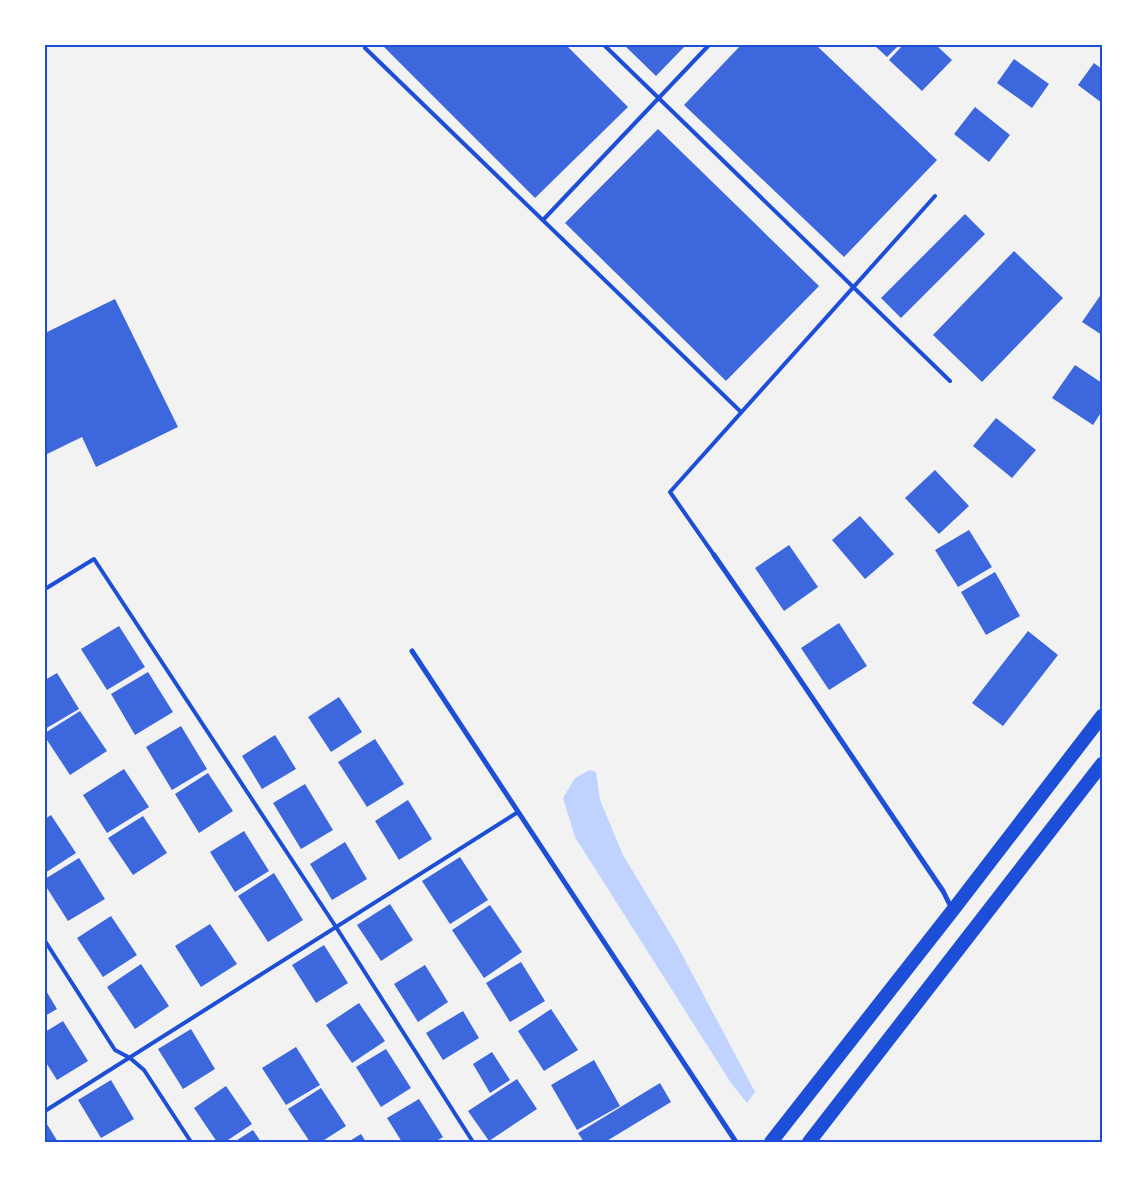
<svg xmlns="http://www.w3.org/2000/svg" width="1147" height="1187" font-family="'Titillium Web',sans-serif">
  <rect width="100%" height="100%" fill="#f2f2f2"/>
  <path fill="#bfd3fe" d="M590,770L596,772L600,800L623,855L677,945L755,1092L747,1103L731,1083L575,837L563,798L575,778Z"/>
  <path fill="#3d67dc" d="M382,45H566L628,107L535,198Z
    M624,45H686L656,76Z
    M741,45H816L937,160L844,257L684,105Z
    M874,45H899L887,57Z
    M903,45H936L952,60L922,91L889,60Z
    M1014,59L1049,84L1032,108L997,83Z
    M1094,63L1102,69V103L1078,85Z
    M975,107L1010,135L989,162L954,134Z
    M658,129L819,286L726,381L565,223Z
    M965,214L985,234L901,318L881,298Z
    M1014,251L1063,298L982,382L933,335Z
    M1102,293V335L1082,322Z
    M115,299L178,427L96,467L82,437L45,455V333Z
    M1075,365L1102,383V411L1093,425L1052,398Z
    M996,418L1036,450L1012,478L973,446Z
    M935,470L969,506L939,534L905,498Z
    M860,516L894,554L865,579L832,540Z
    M969,530L992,567L958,587L935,550Z
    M789,545L818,587L784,611L755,568Z
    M995,572L1020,616L986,635L961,592Z
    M839,623L867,666L829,690L801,648Z
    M119,626L145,667L107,690L81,649Z
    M1028,631L1058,655L1003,726L972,703Z
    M148,672L173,712L135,735L111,694Z
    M57,673L79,709L45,729V680Z
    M339,697L362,732L331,752L308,717Z
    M80,711L107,751L70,775L45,737V733Z
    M181,726L207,769L172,790L146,747Z
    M275,735L296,769L262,789L242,756Z
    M375,739L404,784L367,807L338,762Z
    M124,769L149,807L107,833L83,795Z
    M208,773L233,811L199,833L175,794Z
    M305,784L333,830L301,849L273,803Z
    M408,800L432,839L399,860L375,821Z
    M51,815L76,853L45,873V819Z
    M143,816L167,853L133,875L108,838Z
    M244,831L269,871L235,892L210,852Z
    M345,842L367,879L332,900L310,864Z
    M460,857L488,900L450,924L422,881Z
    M79,858L105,899L68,921L45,885V879Z
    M274,873L303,920L268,942L238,896Z
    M390,904L413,940L381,961L357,925Z
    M490,905L522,952L484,978L452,930Z
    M111,916L137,955L103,977L77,938Z
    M210,924L237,964L201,987L175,946Z
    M324,945L348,983L316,1003L292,965Z
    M521,962L545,1001L510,1022L486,983Z
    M141,964L169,1006L135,1029L107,987Z
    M425,965L448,1002L418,1022L394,984Z
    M45,989L57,1009L45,1016Z
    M359,1003L385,1041L352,1063L326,1025Z
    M551,1009L578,1050L544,1071L518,1031Z
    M463,1011L479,1038L443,1060L426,1033Z
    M63,1021L88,1061L57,1080L45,1061V1032Z
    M191,1029L215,1069L183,1089L158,1049Z
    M296,1047L320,1085L286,1105L262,1068Z
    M386,1049L411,1088L381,1107L356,1067Z
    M492,1052L510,1080L490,1093L473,1064Z
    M594,1060L620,1106L577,1130L551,1085Z
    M517,1079L537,1109L489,1141L468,1111Z
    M111,1080L134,1119L101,1138L78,1100Z
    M660,1083L671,1102L605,1142H584L578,1133Z
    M226,1086L252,1124L225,1142H217L194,1108Z
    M321,1088L346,1126L321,1142H310L288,1109Z
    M419,1099L443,1137L435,1142H402L387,1118Z
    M45,1121L58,1142H45Z
    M253,1130L261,1142H234Z
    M361,1134L366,1142H348Z"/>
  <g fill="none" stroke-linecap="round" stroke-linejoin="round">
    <path stroke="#1d4ed8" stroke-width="4" d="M604,45L950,381
      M365,48L741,412
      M543,220L709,45
      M714,555L670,492L935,196
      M45,589L94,559L336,927L473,1142
      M45,941L115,1050L130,1058L144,1070L191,1142
      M45,1111L518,812"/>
    <path stroke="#1d4ed8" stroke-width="5" d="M714,555L782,653L943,891L952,909
      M412,651L736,1142"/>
    <path stroke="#1d4ed8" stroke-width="14" d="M771,1142L953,910L1102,716
      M809,1142L1102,764"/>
  </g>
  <rect width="1147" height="1187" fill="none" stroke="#ffffff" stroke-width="92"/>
  <rect x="46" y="46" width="1055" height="1095" fill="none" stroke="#1d4ed8" stroke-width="2"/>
</svg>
